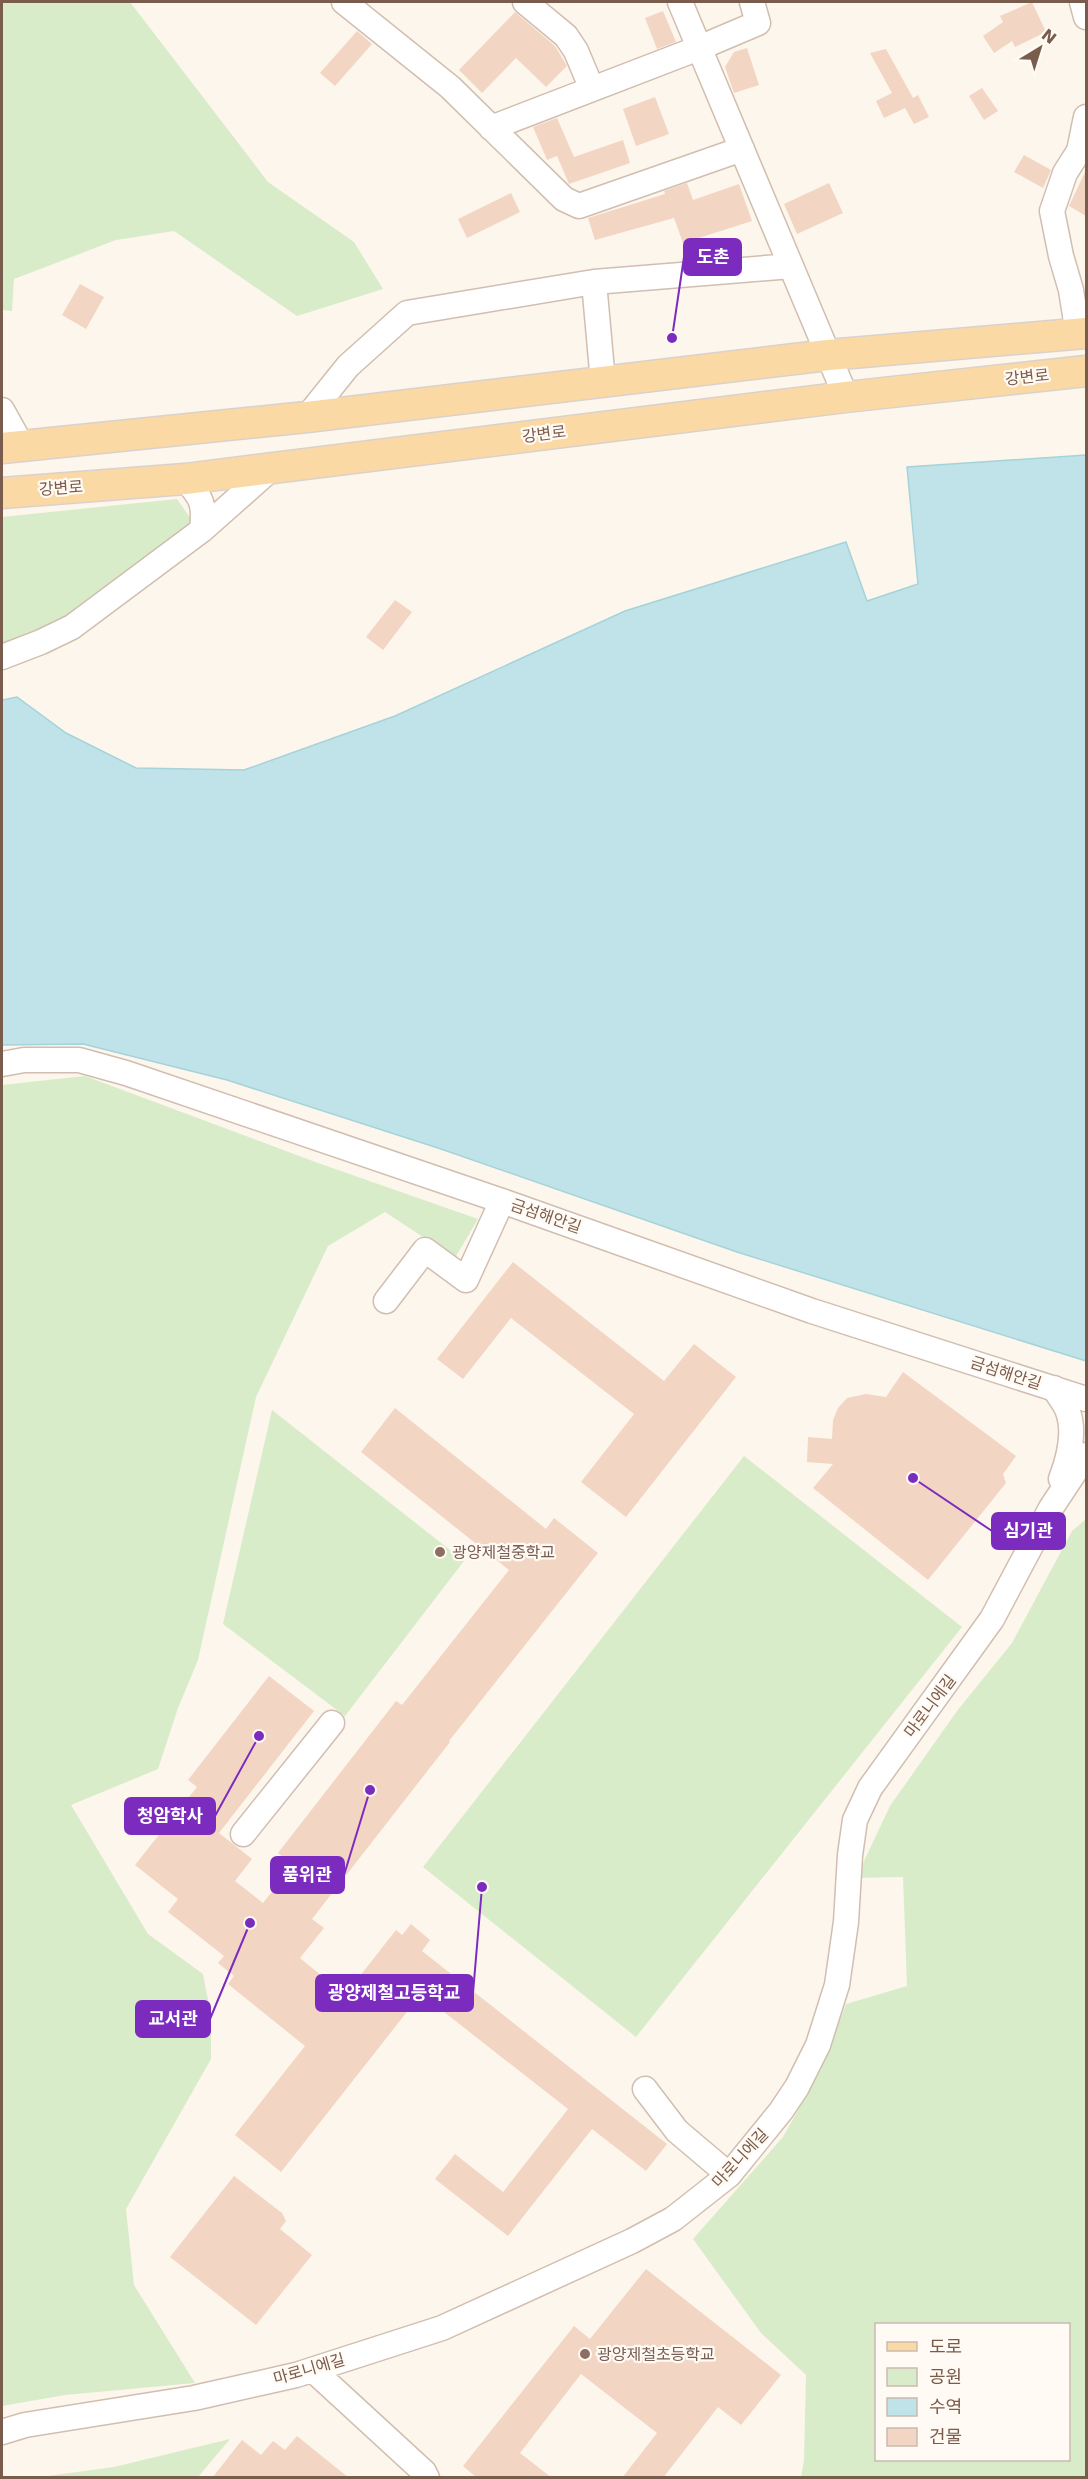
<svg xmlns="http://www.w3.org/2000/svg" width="1088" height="2479" font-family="'DejaVu Sans','Noto Sans KR',sans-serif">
  <rect width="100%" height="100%" fill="#fdf6ec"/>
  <path fill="#d8ecc9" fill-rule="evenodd" d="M2,2H130L268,182L354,242L383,289L297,316L174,231L116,240L14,279L12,311L2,310Z
    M177,499L194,523L45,630L2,648V517Z
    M85,1076L318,1163L478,1219L455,1258L385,1212L328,1246L256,1397L198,1660L178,1708L158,1769L71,1805L148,1934L203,1974L211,2015V2059L126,2209L134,2285L195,2383L65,2395L2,2406V1085Z
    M272,1410L464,1561L345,1716L223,1624Z
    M744,1456L962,1627L636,2037L423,1867Z
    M1086,1519V2477H801L804,2460L806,2375L761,2333L693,2239L783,2137L820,2071L846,2004L907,1986L903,1877L856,1878L890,1806L957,1711L1012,1643L1072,1531ZM876,2324H1068V2460H876Z
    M230,2439L198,2477H40L114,2467Z"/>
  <path fill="#bfe3e8" stroke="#a5d3da" stroke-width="1.5" d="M1086,455V1361L737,1252L441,1149L227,1080L83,1044L2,1045V700L17,697L66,733L136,768L244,770L395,716L625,611L846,542L867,601L918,584L907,467Z"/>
  <path fill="#f3d5c3" d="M1032,2L1046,32L1015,47L1012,41L994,53L983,36L1003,22L1000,16Z
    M663,11L676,42L657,49L645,18Z
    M515,12L555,46L567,66L546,87L516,58L482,93L459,70Z
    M357,31L372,44L335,86L320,73Z
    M747,48L759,85L734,93L725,67L734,52Z
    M886,49L913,98L918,95L929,117L914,124L905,108L884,118L876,101L892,93L870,53Z
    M982,88L998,111L984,120L969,96Z
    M655,97L669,134L636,146L623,109Z
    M557,118L574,157L623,140L630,163L569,184L557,156L547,160L533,127Z
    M1024,155L1051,170L1043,188L1014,172Z
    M1086,170V216L1069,206Z
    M687,183L693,200L739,184L752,221L683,243L674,218L595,240L588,218L665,194L664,191Z
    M829,183L843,213L797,234L784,204Z
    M511,193L520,212L467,238L458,219Z
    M80,284L104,297L86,329L62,315Z
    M395,600L412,612L383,650L366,637Z
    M513,1262L664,1381L694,1344L736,1377L626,1517L581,1482L634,1414L511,1318L463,1379L437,1359Z
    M903,1372L1016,1456L1003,1474L1006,1483L928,1580L813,1488L833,1464L807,1462L808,1437L832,1439L833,1420L838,1408L847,1398L866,1394L886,1397Z
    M395,1408L546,1529L554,1518L598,1553L449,1741L450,1742L312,1919L324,1928L300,1958L345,1995L396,1930L402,1935L411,1924L430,1940L422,1951L667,2144L646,2171L592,2129L508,2236L435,2179L455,2154L503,2192L568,2109L421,1994L281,2172L235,2135L305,2046L228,1984L234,1976L218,1963L224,1956L168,1912L178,1899L135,1865L197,1787L188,1780L269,1676L314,1711L219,1833L252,1859L235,1881L263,1903L293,1865L278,1853L396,1701L402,1705L509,1570L361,1452Z
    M234,2176L282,2213L286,2221L280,2229L312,2255L256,2325L170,2257Z
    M646,2269L781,2375L741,2425L718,2407L663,2478H622L657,2433L581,2374L520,2453L552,2478H477L463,2466L574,2326L590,2339Z
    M297,2436L349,2478H212L242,2440L261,2455L273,2441L285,2450Z"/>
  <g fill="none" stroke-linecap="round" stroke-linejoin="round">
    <g stroke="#d1beb0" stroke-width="27">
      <path id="minor" d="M344,2L450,87L564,199L579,206L742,149
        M525,2L566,36L576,51L592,89
        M680,2L846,397
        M1082,2L1086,17
        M491,128L699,48L758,23L752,2
        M594,282L603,382
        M1078,334L1071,290L1061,256L1052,211L1065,173L1079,151L1086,117
        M2,410L22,446
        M307,417L348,366L407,313L594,282L791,266
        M185,479C202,498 205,504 202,530
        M2,657L41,642L72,627L202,530L273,467
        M2,1064L24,1060H79L126,1073L502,1201L812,1311L1086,1399
        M386,1301L425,1250L466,1280L502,1201
        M1054,1388C1058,1395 1064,1402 1067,1409C1076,1431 1069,1458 1061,1479
        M243,1834L332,1723
        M645,2089L677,2131L729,2175
        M313,2370L424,2472L427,2478
        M2,2432L25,2425L194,2398L296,2375L442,2328L632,2241L673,2219L729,2175L781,2111L797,2087L818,2045L837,1985L846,1922L850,1855L855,1820L870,1788L992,1619L1051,1508L1086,1455"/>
    </g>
    <g stroke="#dad1cd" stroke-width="33">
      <path id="major" d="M2,448L307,417L828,355L1086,333
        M2,493L185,479L846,397L1086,371"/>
    </g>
    <use href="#minor" stroke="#fff" stroke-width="24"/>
    <use href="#major" stroke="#fbd9a5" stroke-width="30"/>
  </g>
  <g fill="#8d6e63" stroke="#fffaf3" stroke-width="2">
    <circle cx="440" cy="1552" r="6"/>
    <circle cx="585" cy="2354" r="6"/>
  </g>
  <g text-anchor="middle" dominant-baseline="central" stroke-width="4.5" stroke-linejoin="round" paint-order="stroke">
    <g font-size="16" fill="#7a5c4d" stroke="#fffaf3">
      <text transform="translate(1027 377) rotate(-6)">강변로</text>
      <text transform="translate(544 434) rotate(-7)">강변로</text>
      <text transform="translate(61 488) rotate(-4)">강변로</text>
      <text transform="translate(546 1216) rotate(19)">금섬해안길</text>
      <text transform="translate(1006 1373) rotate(18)">금섬해안길</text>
      <text transform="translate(930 1706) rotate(-53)">마로니에길</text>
      <text transform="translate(740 2158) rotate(-47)">마로니에길</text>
      <text transform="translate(309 2369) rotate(-16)">마로니에길</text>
    </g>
    <g font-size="16" fill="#785e54" stroke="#fffaf3" text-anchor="start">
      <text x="452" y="1552">광양제철중학교</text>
      <text x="597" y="2354">광양제철초등학교</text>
    </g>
  </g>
  <path fill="none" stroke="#7b2cbf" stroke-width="2" d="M672 338L684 257M913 1478L992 1531M259 1736L215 1816M370 1790L344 1875M482 1887L473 1993M250 1923L210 2019"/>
  <g fill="#7b2cbf" stroke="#fffaf3" stroke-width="2">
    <circle cx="672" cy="338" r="6"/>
    <circle cx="913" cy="1478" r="6"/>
    <circle cx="259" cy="1736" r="6"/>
    <circle cx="370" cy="1790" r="6"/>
    <circle cx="482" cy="1887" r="6"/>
    <circle cx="250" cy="1923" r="6"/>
  </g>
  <g fill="#7b2cbf" stroke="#7b2cbf" stroke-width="2">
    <rect x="684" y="239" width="57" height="36" rx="6"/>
    <rect x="992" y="1513" width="73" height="36" rx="6"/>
    <rect x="125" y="1798" width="90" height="36" rx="6"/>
    <rect x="271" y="1857" width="73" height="36" rx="6"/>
    <rect x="316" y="1975" width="157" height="36" rx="6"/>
    <rect x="136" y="2001" width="74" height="36" rx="6"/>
  </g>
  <g font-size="18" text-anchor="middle" font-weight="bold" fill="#fff">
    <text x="713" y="263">도촌</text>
    <text x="1028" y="1537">심기관</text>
    <text x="170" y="1822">청암학사</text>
    <text x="307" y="1881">품위관</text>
    <text x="394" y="1999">광양제철고등학교</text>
    <text x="173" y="2025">교서관</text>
  </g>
  <rect width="1088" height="2479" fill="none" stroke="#7a5c4d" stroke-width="6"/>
  <rect x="875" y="2323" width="195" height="138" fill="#fffaf3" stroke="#cabbb1" stroke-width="1.5"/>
  <rect x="887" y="2342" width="30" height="9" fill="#fbd9a5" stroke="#cabbb1" stroke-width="1.5"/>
  <text x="929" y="2353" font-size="18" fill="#7a5c4d">도로</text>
  <rect x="887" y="2368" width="30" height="18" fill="#d8ecc9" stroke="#cabbb1" stroke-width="1.5"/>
  <text x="929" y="2383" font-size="18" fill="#7a5c4d">공원</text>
  <rect x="887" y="2398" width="30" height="18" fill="#bfe3e8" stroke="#cabbb1" stroke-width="1.5"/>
  <text x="929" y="2413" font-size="18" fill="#7a5c4d">수역</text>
  <rect x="887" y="2428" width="30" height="18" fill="#f3d5c3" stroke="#cabbb1" stroke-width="1.5"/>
  <text x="929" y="2443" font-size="18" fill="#7a5c4d">건물</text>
  <g transform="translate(1040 48) rotate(38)" stroke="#fffaf3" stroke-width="4.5" paint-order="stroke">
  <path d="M0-4.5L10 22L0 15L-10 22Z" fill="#7a5c4d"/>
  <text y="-9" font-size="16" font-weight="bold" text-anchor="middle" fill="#7a5c4d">N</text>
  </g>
</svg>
